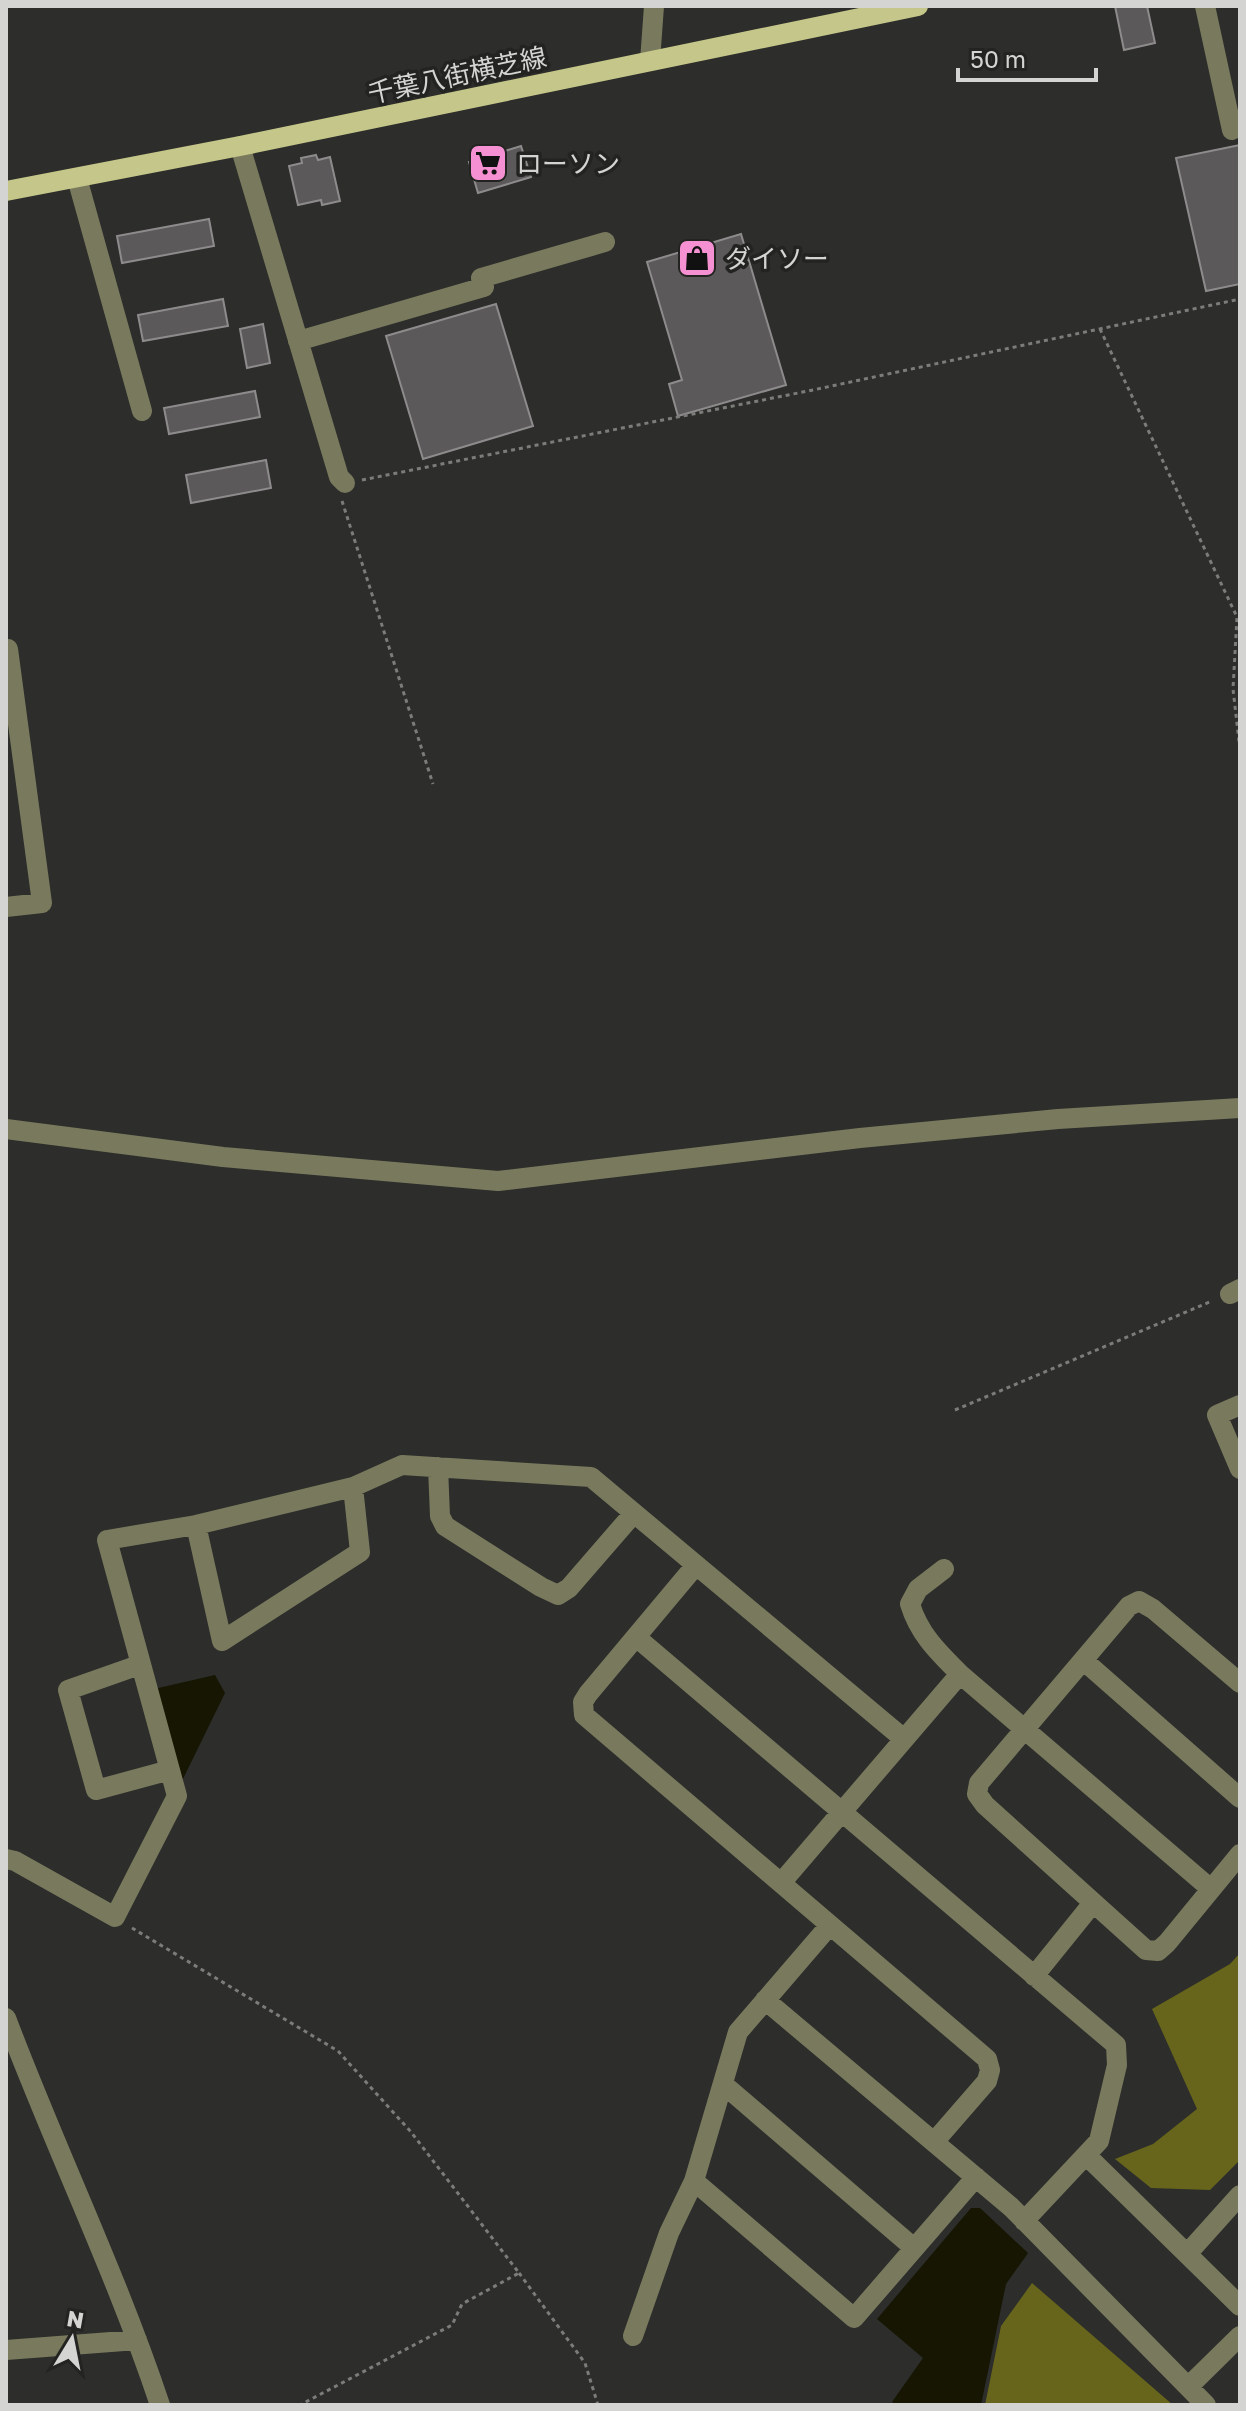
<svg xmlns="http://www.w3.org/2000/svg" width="1246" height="2411" font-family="'Golos Text','Noto Sans JP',sans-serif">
  <rect width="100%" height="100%" fill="#2d2d2b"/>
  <path fill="#66651b" d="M1240,1953V2160L1210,2190L1151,2188L1115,2159L1153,2144L1197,2109L1152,2009L1230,1964Z
    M1032,2283L1173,2405H985L1001,2326Z"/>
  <path fill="#161602" d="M215,1675L225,1693L180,1785L154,1689Z
    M971,2208H980L1028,2253L1006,2284L981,2405H896L892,2402L923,2358L877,2319Z"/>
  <path fill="#5c595b" stroke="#8e8b8c" stroke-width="2" d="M1115,6H1147L1155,43L1124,50Z
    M1240,145V284L1206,291L1176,158Z
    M521,146L531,177L478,193L469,162Z
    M316,155L318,160L330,157L340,201L322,205L321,200L298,205L289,166L302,163L301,158Z
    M209,219L214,246L122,263L117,236Z
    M741,234L786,385L678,416L669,384L682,380L647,262Z
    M223,299L228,326L143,341L138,315Z
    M496,304L533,426L423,459L386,336Z
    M263,324L270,363L247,368L240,329Z
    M255,391L260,417L169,434L164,408Z
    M266,460L271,488L191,503L186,475Z"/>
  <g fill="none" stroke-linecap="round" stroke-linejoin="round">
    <path stroke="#7c7c7a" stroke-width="3" stroke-dasharray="4 4" stroke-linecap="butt" d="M1100,329L1237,617L1233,689L1240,750
      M362,480L813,390L1240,299
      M342,501L433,784
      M955,1410L1212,1301
      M132,1928L338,2051L411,2132L519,2273L462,2304L452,2325L300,2405
      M519,2273L585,2363L598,2405"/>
    <path stroke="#797a5d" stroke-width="20" d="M1205,6L1232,130
      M650,61L654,6
      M240,146L339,477L345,483
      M77,178L142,411
      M298,341L484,287L481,278L605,242
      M6,649H8L42,903L6,907
      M6,1129L223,1157L498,1181L860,1138L1058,1119L1240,1108
      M1230,1294L1240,1289
      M1240,1405L1217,1415L1240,1469
      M438,1467L440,1516L445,1526L541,1587L558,1595L569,1588L634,1513
      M196,1525L222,1641L360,1552L353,1487
      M696,1565L588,1694L583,1702L584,1715L987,2059L990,2070L987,2081L934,2142
      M944,1569L918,1589L910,1604C919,1634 938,1652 960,1674L1211,1889
      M636,1637L1116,2045L1117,2065L1099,2141L1024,2221
      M1083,1660L1240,1798
      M139,1665L68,1690L96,1790L170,1770
      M1240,1683L1153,1609L1139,1601L1129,1606L979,1783L977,1794L985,1805L1146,1950L1158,1951L1167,1943L1240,1854
      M6,1859L15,1861L115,1917L177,1796L107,1540L196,1525L353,1487L402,1465L591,1477L904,1739
      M781,1883L960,1674
      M1034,1976L1093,1903
      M765,2000L1011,2207L1206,2405
      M6,2018C55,2148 116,2273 160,2405
      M723,2084L914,2248
      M1086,2155L1240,2306
      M694,2181L854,2318L976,2177
      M1187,2254L1240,2195
      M633,2336L669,2233L694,2181L738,2032L830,1925
      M6,2350L137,2340
      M1188,2387L1240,2336"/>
    <path stroke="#c5c689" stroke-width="20" d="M6,191L240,146L918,6"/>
  </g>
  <defs>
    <g id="supermarket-square" transform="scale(2)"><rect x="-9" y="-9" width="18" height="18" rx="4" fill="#f591d2" stroke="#232421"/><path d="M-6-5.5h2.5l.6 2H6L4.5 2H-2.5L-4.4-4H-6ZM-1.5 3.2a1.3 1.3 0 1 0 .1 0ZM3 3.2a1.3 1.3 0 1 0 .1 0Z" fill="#111"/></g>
    <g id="shop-square" transform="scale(2)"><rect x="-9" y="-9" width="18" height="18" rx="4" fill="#f591d2" stroke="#232421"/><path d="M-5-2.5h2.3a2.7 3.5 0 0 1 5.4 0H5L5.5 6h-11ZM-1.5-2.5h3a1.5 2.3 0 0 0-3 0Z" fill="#111"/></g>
  </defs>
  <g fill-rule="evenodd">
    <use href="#supermarket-square" x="488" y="163"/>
    <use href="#shop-square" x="697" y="258"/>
  </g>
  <g text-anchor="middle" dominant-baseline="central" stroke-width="7" stroke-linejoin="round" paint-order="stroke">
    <g font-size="26" fill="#d4d4d2" stroke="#232421">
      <text transform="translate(457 75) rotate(-12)">千葉八街横芝線</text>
    </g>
    <g font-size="26" fill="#d4d4d2" stroke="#232421" text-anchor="start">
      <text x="516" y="163">ローソン</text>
      <text x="725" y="258">ダイソー</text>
    </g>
  </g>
  <rect width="1246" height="2411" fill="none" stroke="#d4d4d2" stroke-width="16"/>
  <g transform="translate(72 2339) rotate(10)" stroke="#232421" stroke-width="6" paint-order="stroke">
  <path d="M0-6L14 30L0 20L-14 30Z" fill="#d4d4d2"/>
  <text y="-12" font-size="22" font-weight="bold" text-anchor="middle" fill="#d4d4d2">N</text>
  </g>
  <path d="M958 68v12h138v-12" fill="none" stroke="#d4d4d2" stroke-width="4"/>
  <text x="970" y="68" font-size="24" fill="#d4d4d2" stroke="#232421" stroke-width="6" paint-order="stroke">50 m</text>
</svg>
